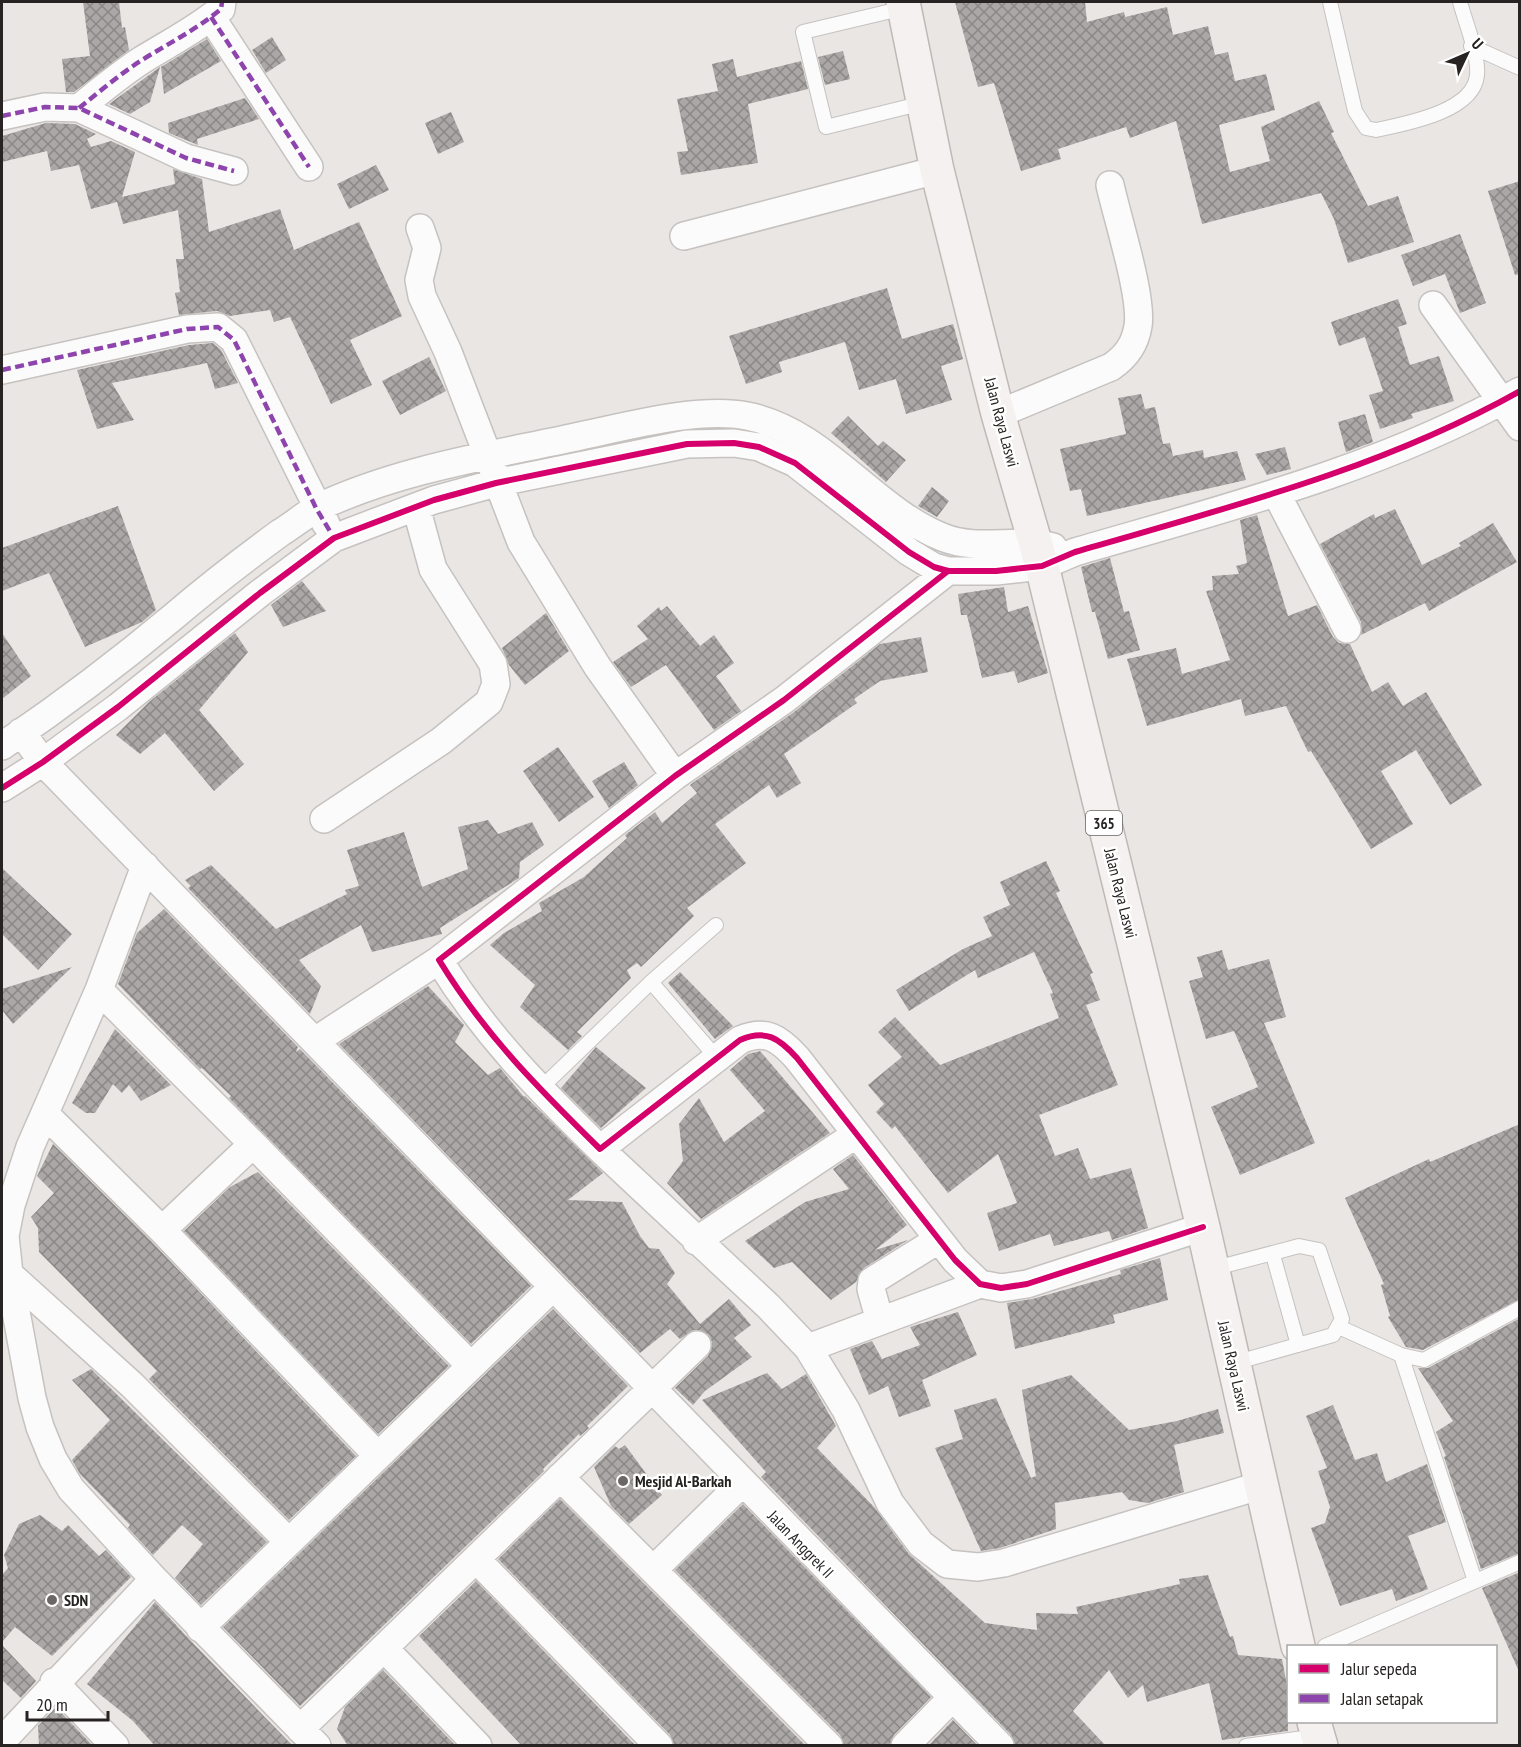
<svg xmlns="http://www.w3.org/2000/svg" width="1521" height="1747" font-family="'PT Sans Narrow',sans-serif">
  <defs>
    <pattern id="building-cross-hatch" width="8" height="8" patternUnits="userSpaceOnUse" patternTransform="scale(1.5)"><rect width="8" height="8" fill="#aaa7a6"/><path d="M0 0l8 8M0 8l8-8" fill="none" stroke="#8a8887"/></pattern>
  </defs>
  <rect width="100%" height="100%" fill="#eae6e4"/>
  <path fill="url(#building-cross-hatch)" d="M83,2H119L122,28L125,27L129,50L74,92H66L62,59L90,56Z
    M955,2H1085L1087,22L1124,12L1125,17L1167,7L1173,35L1208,26L1215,55L1228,52L1235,81L1266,74L1275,110L1219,125L1230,172L1270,161L1261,127L1319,101L1334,132L1331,133L1368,206L1398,196L1414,242L1348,263L1334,219L1321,193L1202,224L1176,121L1130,138L1126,127L1058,149L1061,159L1021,171L994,83L978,87Z
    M272,37L286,60L266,73L252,50Z
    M207,39L221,61L164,94L161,67Z
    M843,51L850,79L825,85L818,57Z
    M733,59L737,77L801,61L808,89L748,104L758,163L681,175L677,152L688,151L677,99L718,91L712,64Z
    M160,67L150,102L130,114L109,104Z
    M245,98L259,119L197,139L198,145L169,133L168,123Z
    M451,112L464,142L438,154L425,123Z
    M46,123L75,124L96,134L87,139L91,147L111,141L135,152L122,197L175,184L173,169L202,179L209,232L280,209L294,250L359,222L402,316L350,340L372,385L331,404L290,317L274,322L270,310L230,316L217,311L179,315L175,293L180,292L176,259H184L178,210L123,224L117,202L91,209L79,165L51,171L47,151L2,162V136Z
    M376,165L389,190L349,209L337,184Z
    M1520,181V274L1515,275L1488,191Z
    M1460,234L1486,303L1460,313L1445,274L1413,286L1401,255Z
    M887,288L902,339L953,324L963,359L941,366L952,400L906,414L896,379L859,390L845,342L779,362L782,372L746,384L729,336Z
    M1398,299L1407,324L1398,327L1410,365L1439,356L1454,401L1411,414L1413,418L1380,429L1369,395L1383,391L1365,337L1339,346L1331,322Z
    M213,343L221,350L238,383L215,389L207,363L112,383L134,420L97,429L77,370L189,345Z
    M429,357L446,391L400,415L382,381Z
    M1141,394L1145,409L1155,407L1163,444L1170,443L1173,456L1203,450L1204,458L1237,451L1246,480L1087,516L1081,489L1070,491L1060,449L1126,434L1118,398Z
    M1365,414L1373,442L1346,452L1338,422Z
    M848,416L878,446L883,441L906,460L886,482L831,433Z
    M1285,447L1291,469L1267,475L1255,454Z
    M932,487L949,501L937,517L918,506Z
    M118,506L156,610L142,622L85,647L49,573L2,591V548Z
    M1395,509L1422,565L1461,546L1459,543L1493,523L1517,562L1429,611L1425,603L1361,635V622L1320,544L1374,514L1375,518Z
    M1257,515L1288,616L1317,605L1333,637L1339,643L1350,644L1372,692L1388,682L1403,706L1426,692L1482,785L1450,805L1416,750L1381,771L1413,824L1371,849L1311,751L1308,752L1286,706L1245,716L1241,699L1147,726L1127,659L1176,648L1182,674L1230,660L1206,591L1213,590L1212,576L1239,574L1236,566L1247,563L1240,520Z
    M1110,558L1124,612L1129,611L1140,650L1108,659L1095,612H1092L1081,567Z
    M302,581L326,611L283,627L271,605Z
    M1004,587L1008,612L1028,606L1048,673L1018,683L1014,671L982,678L967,615H961L958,594Z
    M667,606L700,646L714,635L734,663L716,676L741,711L714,730L666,665L631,687L613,662L648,639L637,626L659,607L661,611Z
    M546,613L569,651L525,685L509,665L502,648Z
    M2,633L31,676L2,699Z
    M235,633L248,652L199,710L244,764L214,791L165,733L140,754L116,735L149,702Z
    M921,637L928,672L880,681L854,699L857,703L784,754L801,783L777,798L769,785L715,824L746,863L687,908L694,916L641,967L637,963L627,970L631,978L577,1032L582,1036L568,1050L520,1007L535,985L490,945L504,933L542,911L539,903L584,877L627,838L625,835L655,812L662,823L697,793L690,785L694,782L794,712L880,644Z
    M558,747L594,797L559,822L523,771Z
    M624,762L638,785L609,808L592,781Z
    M488,820L498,834L532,822L544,845L520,862L519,878L440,928L442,934L372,952L361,925L299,960L321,986L310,1014L188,888L191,886L185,880L211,865L276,929L347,894L345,890L359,886L347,850L404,832L422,887L468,869L458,827Z
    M1046,861L1060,891L1056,893L1093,973L1090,974L1100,1000L1086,1005L1118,1085L1039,1115L1055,1156L1078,1148L1090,1179L1131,1168L1148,1228L1112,1240L1109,1231L1054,1246L1050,1234L999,1251L987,1213L1017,1203L998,1154L948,1193L895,1126L892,1129L876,1112L884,1104L868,1085L902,1057L878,1032L895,1017L940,1065L1059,1018L1050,994L1053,993L1034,952L978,978L975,970L909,1011L896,990L963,949L992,936L983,917L1010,905L1000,882Z
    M2,868L72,934L38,970L2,934Z
    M164,909L298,1047L296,1052L300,1049L531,1286L471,1344L229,1098L231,1096L202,1068L200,1069L118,984L137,933Z
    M1222,950L1228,970L1269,959L1286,1017L1264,1023L1315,1143L1240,1175L1211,1107L1258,1087L1234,1031L1206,1039L1189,981L1203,977L1197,957Z
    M72,967L13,1024L2,1010V989Z
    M680,972L733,1026L715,1039L668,983Z
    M428,986L464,1025L455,1042L488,1075L500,1068L524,1097L525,1096L603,1173L568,1200L622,1202L640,1236L649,1248L659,1249L675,1273L667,1284L700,1324L729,1299L751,1325L734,1338L752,1357L705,1391L693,1405L675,1388L708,1356L712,1342L708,1334L694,1330L680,1339L670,1329L640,1353L339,1044Z
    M115,1029L171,1085L141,1101L129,1085L122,1093L113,1084L95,1113H86L72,1103Z
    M596,1047L646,1088L601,1128L561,1088Z
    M760,1051L830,1133L701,1219L667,1183L683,1161L679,1124L699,1098L724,1142L765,1111L730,1070L748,1054Z
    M1520,1124V1299L1423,1350L1406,1347L1388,1317L1390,1316L1381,1285L1384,1284L1345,1198L1429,1159L1430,1162Z
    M53,1144L151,1241L356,1456L289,1520L149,1379L157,1371L39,1252L38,1228L31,1217L54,1193L37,1176Z
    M853,1155L907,1225L875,1250L908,1240L864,1268L856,1282L831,1300L792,1262L774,1268L745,1241L805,1202L849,1189L833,1169Z
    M258,1172L449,1366L378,1434L184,1231L230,1187Z
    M1160,1258L1168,1300L1113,1315L1115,1323L1015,1349L1007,1303L1032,1299L1121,1274L1120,1270Z
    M553,1309L628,1386L587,1426L589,1428L580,1436L579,1434L543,1469L544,1471L300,1706L223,1627Z
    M958,1312L977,1355L922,1380L931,1406L899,1417L888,1386L869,1395L850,1349L872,1341L882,1359L920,1345L910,1327Z
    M1520,1318V1553L1481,1569L1444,1457L1446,1456L1436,1432L1453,1421L1418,1368H1428Z
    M91,1369L267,1542L201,1605L175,1578L203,1544L182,1525L153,1555L128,1528L130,1525L80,1474L72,1460L110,1420L72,1380Z
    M767,1373L782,1389L806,1374L836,1426L817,1448L875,1508L909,1554L985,1623L1037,1630L1036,1613L1078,1614L1076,1607L1180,1584L1179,1579L1208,1575L1230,1637L1233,1636L1238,1655L1282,1659L1288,1691V1731L1222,1740L1209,1683L1147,1702L1143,1685L1128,1698L1109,1670L1073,1711L1106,1746H1015L1011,1735L761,1477L766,1472L702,1400Z
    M1071,1375L1129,1430L1177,1421L1218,1409L1224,1433L1174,1445L1184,1492L1148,1503L1129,1500L1122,1492L1055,1503L1056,1529L1000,1548L981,1551L935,1448L963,1439L954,1410L996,1398L1031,1478L1036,1476L1022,1390Z
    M1333,1405L1355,1460L1377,1453L1386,1482L1427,1464L1446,1522L1408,1536L1428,1589L1396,1601L1392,1589L1340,1606L1311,1528L1325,1523L1330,1507L1318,1471L1327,1468L1306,1416Z
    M625,1445L662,1495L629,1524L611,1506L594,1467L615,1446L619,1449Z
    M560,1499L806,1746H674L670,1735L498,1559Z
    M743,1504L931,1697L894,1735L890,1746H844L840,1735L675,1570Z
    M40,1515L62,1531L68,1525L99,1556L106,1550L131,1577L52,1656L15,1627L2,1642V1575L8,1568L4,1555L19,1524Z
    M1520,1572V1674L1482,1588Z
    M476,1581L636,1746H522L419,1636Z
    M155,1602L189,1639L293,1746H155L133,1721L87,1684Z
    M2,1645L36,1681L21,1698L2,1680Z
    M383,1670L456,1746H348L337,1729L345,1707Z
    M56,1707L93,1746H39L38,1726Z
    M953,1720L978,1746H928Z"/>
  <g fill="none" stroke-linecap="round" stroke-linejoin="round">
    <g stroke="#c5c2c0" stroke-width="16">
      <path id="service" d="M1330,2L1355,111L1366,128L1376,130C1404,124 1474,112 1477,75C1479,55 1465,21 1460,2
        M904,8L803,32L826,127L923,103
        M1471,46L1520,68
        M651,982L716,1057
        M539,1090L651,982L716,925
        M1273,1255L1298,1345
        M1212,1269L1299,1246L1319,1250L1342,1319L1333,1335L1234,1363
        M1339,1327L1401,1355L1424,1360L1520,1308
        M1401,1355L1475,1581
        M1325,1646L1520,1562
        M1246,1746L1318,1736"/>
    </g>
    <g stroke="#c5c2c0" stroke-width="30">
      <path id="minor" d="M211,17L309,167
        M79,108C99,92 120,74 142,60C169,43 196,30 221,9L222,2
        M2,116L45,107L79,108L186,158L234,171
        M420,228L427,248L419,280L422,296L448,352L521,542L597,666L675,776
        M684,236L937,170
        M1433,305L1520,427
        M2,370L187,329L218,327L234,340L326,524
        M998,414L1111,367C1126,357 1135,345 1138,326C1143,298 1117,217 1110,185
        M1276,493L1347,629
        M948,571L784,700L675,776L439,960C485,1035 538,1088 600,1149L740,1040C766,1029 779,1038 797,1058L955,1260L980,1284L1001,1288L1027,1284L1203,1227
        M21,732L43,762L1000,1746
        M2,746C61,706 118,663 173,617C207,588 243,560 280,533C293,525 306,514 319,507C398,470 487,456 571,438C621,428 697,406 747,416C824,431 871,508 942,537C978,552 1017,537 1053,547
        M2,788L43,762L118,707L260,593L334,538L434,500L496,483L687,444L734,443L759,447L795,463L909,552L934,567L948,571H996L1042,566L1075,552C1226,508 1381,469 1520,391
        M324,819L441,741L489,702L496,684L493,664L433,569L416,507
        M145,866L99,990L30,1147L11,1205L5,1236L9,1274L32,1398L40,1427L53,1459L71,1489L154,1579L317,1746
        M99,990L253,1144
        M315,1041L439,960
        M45,1114L162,1230L253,1144L471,1366
        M600,1149L768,1306L808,1348L846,1410L890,1503L921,1544L947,1564L978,1567L1004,1563L1262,1485
        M162,1230L378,1456
        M696,1241L855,1135
        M9,1274L132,1385L289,1542
        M880,1321L871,1289L872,1281L938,1240
        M808,1348L980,1284
        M560,1477L829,1746
        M476,1559L659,1746
        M653,1570L742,1483
        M200,1628L553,1287
        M384,1648L478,1746
        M54,1682L115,1746
        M300,1729L697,1345
        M2,1741L154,1579
        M905,1746L952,1698"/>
    </g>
    <g stroke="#c0b8b5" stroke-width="36">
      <path id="primary" d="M903,2L937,170L998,414L1042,566L1203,1227L1298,1646
        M1314,1722L1321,1746"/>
    </g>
    <use href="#service" stroke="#fcfbfb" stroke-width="14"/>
    <use href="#minor" stroke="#fcfbfb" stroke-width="27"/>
    <use href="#primary" stroke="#f5f1f0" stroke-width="33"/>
    <path stroke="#8e44ad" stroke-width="4.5" stroke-dasharray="9 4.5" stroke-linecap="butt" d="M211,17L309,167
      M79,108C99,92 120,74 142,60C169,43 196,30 221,9L222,2
      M2,116L45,107L79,108L186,158L234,171
      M2,370L187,329L218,327L234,340L316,508L334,538"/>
    <g stroke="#fff" stroke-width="10">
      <path id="cycleway" d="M948,571L784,700L675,776L439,960C485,1035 538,1088 600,1149L740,1040C766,1029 779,1038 797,1058L955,1260L980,1284L1001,1288L1027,1284L1203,1227
        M2,788L43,762L118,707L260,593L334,538L434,500L496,483L687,444L734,443L759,447L795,463L909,552L934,567L948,571H996L1042,566L1075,552C1226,508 1381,469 1520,391"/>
    </g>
    <use href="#cycleway" stroke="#d6006c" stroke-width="6"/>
  </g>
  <g fill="#6b6766" stroke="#fff" stroke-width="2">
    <circle cx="623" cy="1481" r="6"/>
    <circle cx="52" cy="1600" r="6"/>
  </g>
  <g text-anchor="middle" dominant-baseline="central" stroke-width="5" stroke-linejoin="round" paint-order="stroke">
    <rect fill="#fff" stroke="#676564" stroke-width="1.5" x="1086" y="811" width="36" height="24" rx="4.5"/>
    <g font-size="15" font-weight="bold" fill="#262322">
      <text x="1104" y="823">365</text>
    </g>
    <g font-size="16" fill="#262322" stroke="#fff">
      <text transform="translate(1002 422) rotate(75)">Jalan Raya Laswi</text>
      <text transform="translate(1121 893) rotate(76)">Jalan Raya Laswi</text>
      <text transform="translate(1234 1366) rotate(77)">Jalan Raya Laswi</text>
      <text transform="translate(801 1544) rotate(46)">Jalan Anggrek II</text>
    </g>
    <g font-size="16" font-weight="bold" fill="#262322" stroke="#fff" text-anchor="start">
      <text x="635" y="1481">Mesjid Al-Barkah</text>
      <text x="64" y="1600">SDN</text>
    </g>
  </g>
  <rect width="1521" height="1747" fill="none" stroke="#262322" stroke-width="6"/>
  <rect x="1287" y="1645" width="210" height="78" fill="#ffffff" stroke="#a8a7a7" stroke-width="1.5"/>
  <rect x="1299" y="1664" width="30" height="9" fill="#d6006c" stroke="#a8a7a7" stroke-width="1.5"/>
  <text x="1341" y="1675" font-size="18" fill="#262322">Jalur sepeda</text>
  <rect x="1299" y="1694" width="30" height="9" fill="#8e44ad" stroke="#a8a7a7" stroke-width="1.5"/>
  <text x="1341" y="1705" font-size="18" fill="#262322">Jalan setapak</text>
  <g transform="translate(1467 54) rotate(46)" stroke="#ffffff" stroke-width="4.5" paint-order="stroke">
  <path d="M0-4.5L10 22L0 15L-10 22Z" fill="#262322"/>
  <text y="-9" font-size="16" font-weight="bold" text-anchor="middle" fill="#262322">U</text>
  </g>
  <path d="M27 1711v9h81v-9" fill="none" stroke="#262322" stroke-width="3"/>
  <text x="36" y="1711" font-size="18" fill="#262322" stroke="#ffffff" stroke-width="4.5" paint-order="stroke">20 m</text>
</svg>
